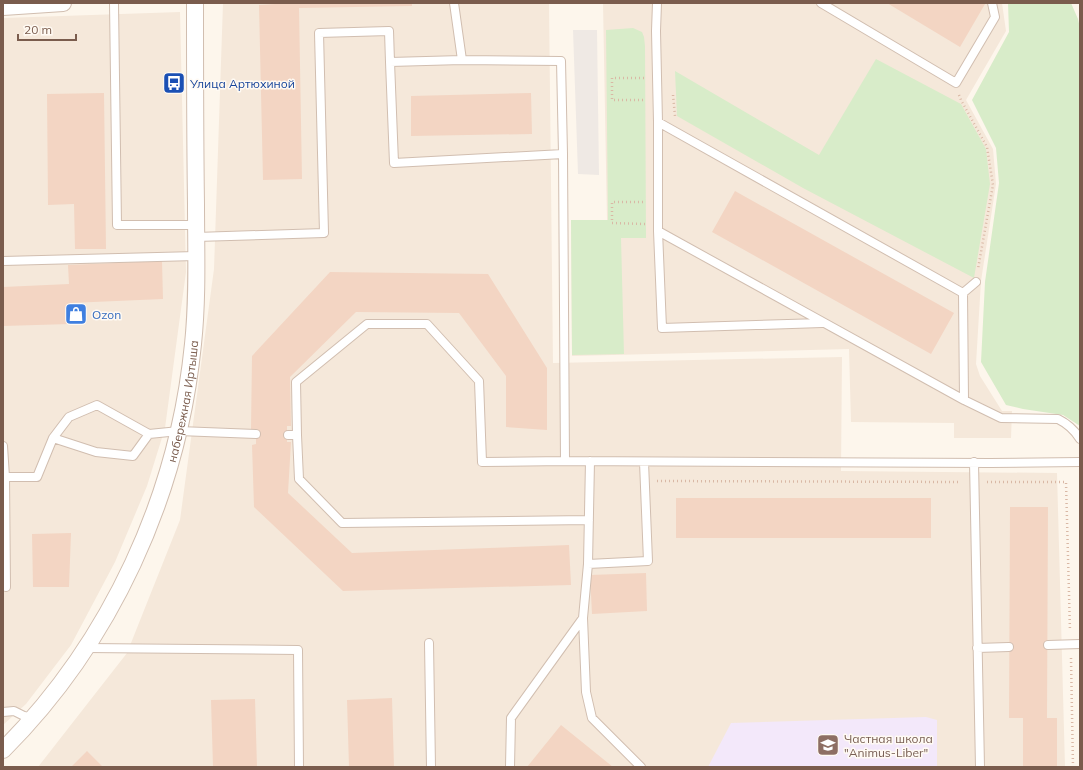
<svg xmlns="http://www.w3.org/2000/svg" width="1083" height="770" font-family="Mulish,sans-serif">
  <rect width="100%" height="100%" fill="#fdf6ec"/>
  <path fill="#f5e8da" d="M223,3H549L553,363L842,357L841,471L1057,473L1065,767H38L127,653L180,520L214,269Z
    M603,3H1002L1006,31L966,100L993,149L996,184L981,281L976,364L980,376L1002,411H1012L1011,438H954V423L851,422L849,349L572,356L571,220H607Z
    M180,12L186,272L165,428L147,486L115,562L71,645L26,704L3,725V18Z"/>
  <path fill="#efe9e4" d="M573,30H597L599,175L578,174Z"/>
  <path fill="#f3e8fa" d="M926,717L937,720V767H708L731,723Z"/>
  <path fill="#d8ecc9" d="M1008,3H1071L1078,19L1080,28V426L1063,415L1023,409L1006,405L981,362L985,282L999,183L996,148L972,100L1009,32Z
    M633,28L642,32L644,37L645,46L646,238H621L624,354L572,355L571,220H608L606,30Z
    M876,59L961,104L986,149L990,184L974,278L803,188L677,116L675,71L819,155Z"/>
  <path fill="#f3d5c3" d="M275,3H412V6L299,8L302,179L263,180L259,5L275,4Z
    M887,3H983L985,4L960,47Z
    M104,93L106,249H75L74,204L48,205L47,94Z
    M531,93L532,134L411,136V96Z
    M735,191L954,313L931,354L712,232Z
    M162,261L163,299L70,303V324L3,326V287L69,284L68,265Z
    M330,272L488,274L547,368V430L506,427V376L459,313L356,312L290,377L291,426H287V442H291L288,493L352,553L569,545L571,585L343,591L254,507L252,445L256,444V429H251L252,356Z
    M676,498H931V538H676Z
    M1010,507H1048L1047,718H1057V767H1023V718H1009Z
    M71,533L69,587H33L32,534Z
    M646,573L647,611L592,614L590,575Z
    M392,698L394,767H349L347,700Z
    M255,699L257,767H213L211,700Z
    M561,725L613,767H527Z
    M87,751L103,767H71Z"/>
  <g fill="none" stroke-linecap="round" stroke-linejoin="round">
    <g stroke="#d1beb0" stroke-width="10">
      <path id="service" d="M114,3L117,225H196
        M454,3L462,60L390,62L394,163L563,154L565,461L990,463L1080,462
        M657,3L656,31L658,122L963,293L964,400L1001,418L1058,419C1068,424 1074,429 1080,439
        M821,3L956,83L995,17L992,3
        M462,60L561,61L563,154
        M658,122V231L964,400
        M658,231L662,328L822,323
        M196,237L324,233L319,33L389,31L390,62
        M3,261L196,256
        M963,293L976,282
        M288,435H297L299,479L342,523L589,520
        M297,435L296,382L367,324H427L479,381L482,462L565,461
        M53,438L96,452L133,456L149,434
        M3,446L5,477H37L53,438L69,417L97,405L149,434L179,431L256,434
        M974,462L980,767
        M5,477L6,587
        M588,564L648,561L644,462
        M583,618L586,692L592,718L641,767
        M429,643L431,767
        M1048,645L1080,644
        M86,648L298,650L299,767
        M977,648L1009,647
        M3,712L14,711L24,716L32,718
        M510,767L511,718L583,618L588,564L590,461"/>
    </g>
    <g stroke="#d1beb0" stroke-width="18">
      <g id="minor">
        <path d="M3,7L63,3"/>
        <path id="s1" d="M3,750C111,642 178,496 193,344C198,297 196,250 196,204C195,137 195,70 195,3"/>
      </g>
    </g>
    <path stroke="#d9b8a5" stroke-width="2.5" stroke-dasharray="1 3" stroke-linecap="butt" d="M644,78H612V100H645
      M673,95L675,116
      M959,95L961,100L987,147L993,185L978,269
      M645,224L612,223V202H646
      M657,481L960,482
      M987,482H1066L1070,631
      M1071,658L1073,767"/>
    <use href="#service" stroke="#fff" stroke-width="8"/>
    <use href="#minor" stroke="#fff" stroke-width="16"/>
  </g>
  <defs>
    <g id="bus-square" transform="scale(1.15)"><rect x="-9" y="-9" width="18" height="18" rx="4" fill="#1a4fb4" stroke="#fffaf3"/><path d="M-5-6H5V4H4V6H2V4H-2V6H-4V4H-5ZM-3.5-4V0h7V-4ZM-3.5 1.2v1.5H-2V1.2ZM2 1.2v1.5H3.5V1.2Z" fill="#fff"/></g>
    <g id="shop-square" transform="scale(1.15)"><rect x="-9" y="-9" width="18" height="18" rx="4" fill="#3f7fe0" stroke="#fffaf3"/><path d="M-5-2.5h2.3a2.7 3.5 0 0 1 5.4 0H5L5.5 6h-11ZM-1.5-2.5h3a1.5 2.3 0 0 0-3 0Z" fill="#fff"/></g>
    <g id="school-square" transform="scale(1.15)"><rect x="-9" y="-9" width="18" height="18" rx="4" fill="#8d6e63" stroke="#fffaf3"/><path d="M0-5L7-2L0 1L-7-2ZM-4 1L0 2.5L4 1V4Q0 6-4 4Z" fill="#fff"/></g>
  </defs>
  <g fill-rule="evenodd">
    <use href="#bus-square" x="174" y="83"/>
    <use href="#shop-square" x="76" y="314"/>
    <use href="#school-square" x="828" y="745"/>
  </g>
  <g text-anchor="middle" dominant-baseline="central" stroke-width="3" stroke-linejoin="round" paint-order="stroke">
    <g font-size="12" fill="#164399" stroke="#fffaf3" text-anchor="start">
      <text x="190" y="83">Улица Артюхиной</text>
    </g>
    <g font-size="12" fill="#366cbe" stroke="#fffaf3" text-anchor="start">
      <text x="92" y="314">Ozon</text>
    </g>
    <g font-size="12" fill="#7a5c4d" stroke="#fffaf3">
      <text stroke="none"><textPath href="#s1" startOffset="399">набережная Иртыша</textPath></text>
    </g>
    <g font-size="12" fill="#785e54" stroke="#fffaf3" text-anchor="start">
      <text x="844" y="738">Частная школа<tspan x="844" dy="14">"Animus-Liber"</tspan></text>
    </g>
  </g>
  <rect width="1083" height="770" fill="none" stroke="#7a5c4d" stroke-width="8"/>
  <path d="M18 34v6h58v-6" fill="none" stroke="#7a5c4d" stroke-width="2"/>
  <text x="24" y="34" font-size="12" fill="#7a5c4d" stroke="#fffaf3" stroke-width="3" paint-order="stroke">20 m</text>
</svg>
